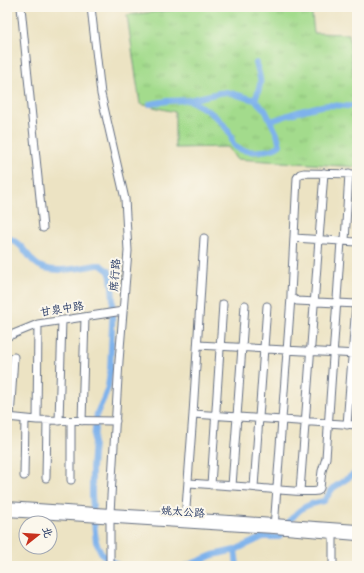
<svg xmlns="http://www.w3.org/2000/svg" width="364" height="573" font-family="Pangolin,'LXGW WenKai TC',sans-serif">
  <defs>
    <pattern id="park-tufts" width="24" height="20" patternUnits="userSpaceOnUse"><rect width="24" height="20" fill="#a3db8c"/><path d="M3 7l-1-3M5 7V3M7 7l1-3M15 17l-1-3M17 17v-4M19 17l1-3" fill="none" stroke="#8cbc7b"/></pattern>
  </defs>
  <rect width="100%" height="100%" fill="#fbf7ec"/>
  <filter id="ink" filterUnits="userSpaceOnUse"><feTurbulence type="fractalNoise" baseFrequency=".025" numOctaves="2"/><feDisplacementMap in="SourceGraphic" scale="8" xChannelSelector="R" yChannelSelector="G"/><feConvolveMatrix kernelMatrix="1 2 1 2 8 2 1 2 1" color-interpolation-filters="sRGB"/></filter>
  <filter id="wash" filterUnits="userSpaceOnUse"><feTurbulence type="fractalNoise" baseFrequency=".012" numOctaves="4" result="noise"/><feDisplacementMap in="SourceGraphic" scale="16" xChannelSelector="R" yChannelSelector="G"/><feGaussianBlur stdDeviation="0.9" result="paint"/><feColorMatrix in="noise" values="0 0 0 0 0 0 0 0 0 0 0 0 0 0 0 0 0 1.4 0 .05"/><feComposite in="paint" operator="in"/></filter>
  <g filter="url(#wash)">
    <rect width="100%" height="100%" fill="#ece3c3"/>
    <path fill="url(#park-tufts)" stroke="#5f8575" d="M198,7H311L314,33L349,34L353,74H357V167L236,159L228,147L175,148V112L140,104L127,15Z"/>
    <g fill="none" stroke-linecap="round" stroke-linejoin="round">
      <path stroke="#7eb2ec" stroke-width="6" d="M255,100C262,82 262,82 256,63
        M150,104L167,101L189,100L219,93L227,92L255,100L265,110L277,134L280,145C273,152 244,154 236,147C232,144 232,141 231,136C230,134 228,130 226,128C217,115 203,107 189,100
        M271,121C289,115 308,107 329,105C338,105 347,107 357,106
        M7,237C13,240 20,244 24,250C28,254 30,258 34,262C48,276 79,268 97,265H101L109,271L111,277L113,298L112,326L110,371L108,387L104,398L97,413L95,429L92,468V496L95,532L96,542L102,554L119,566
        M235,550L237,566
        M186,566L213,555L235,550L263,537H279C287,525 295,510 309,505C314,503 319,502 324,501L333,488L357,472"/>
    </g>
  </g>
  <g filter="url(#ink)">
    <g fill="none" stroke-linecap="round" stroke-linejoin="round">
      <g stroke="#646e81" stroke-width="9">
        <path id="minor" d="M21,7L43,228
          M91,7L101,94L125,199L128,251L119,361L110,513V566
          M357,174L304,173L300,174L297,178L291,294V297L297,301L357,304
          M294,238L357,242
          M345,241L349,173
          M7,337L11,335L38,324L123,311
          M198,345L357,354
          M193,414L357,425
          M7,417L37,420L116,421
          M10,418L14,357
          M37,420L38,324
          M59,421L62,320
          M71,421V480
          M82,421L85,317
          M347,425L356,304
          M24,476L25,419
          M46,478L47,420
          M188,483C215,485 242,486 269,489C285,490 303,493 318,491L320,488L322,471L326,458L341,241
          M211,485L223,304
          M232,486L245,305
          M254,487L267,306
          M300,491L324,173
          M185,521L193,414L204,238
          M274,528L291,297
          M333,530V566"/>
      </g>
      <g stroke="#646e81" stroke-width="10">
        <path id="major" d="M7,506L110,513L230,520L357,529
          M7,512L274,529L357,536"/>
      </g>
      <use href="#minor" stroke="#fff" stroke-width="7"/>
      <use href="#major" stroke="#fff" stroke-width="8"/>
    </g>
  </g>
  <g text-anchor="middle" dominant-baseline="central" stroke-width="4" stroke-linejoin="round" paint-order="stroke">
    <g font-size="11" fill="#1b2f5e" stroke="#fbf7ec">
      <text transform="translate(115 275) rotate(-86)">席行路</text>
      <text transform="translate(62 309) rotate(-9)">甘泉中路</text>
      <text transform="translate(183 512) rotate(4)">姚太公路</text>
    </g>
  </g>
  <rect width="364" height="573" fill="none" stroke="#fbf7ec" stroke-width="24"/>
  <g transform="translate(38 535) rotate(73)"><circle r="19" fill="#fbf7ec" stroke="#a1a7b3"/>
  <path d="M0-3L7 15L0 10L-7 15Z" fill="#c8321e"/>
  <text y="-6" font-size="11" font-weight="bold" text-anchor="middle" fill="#1b2f5e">北</text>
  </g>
</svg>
